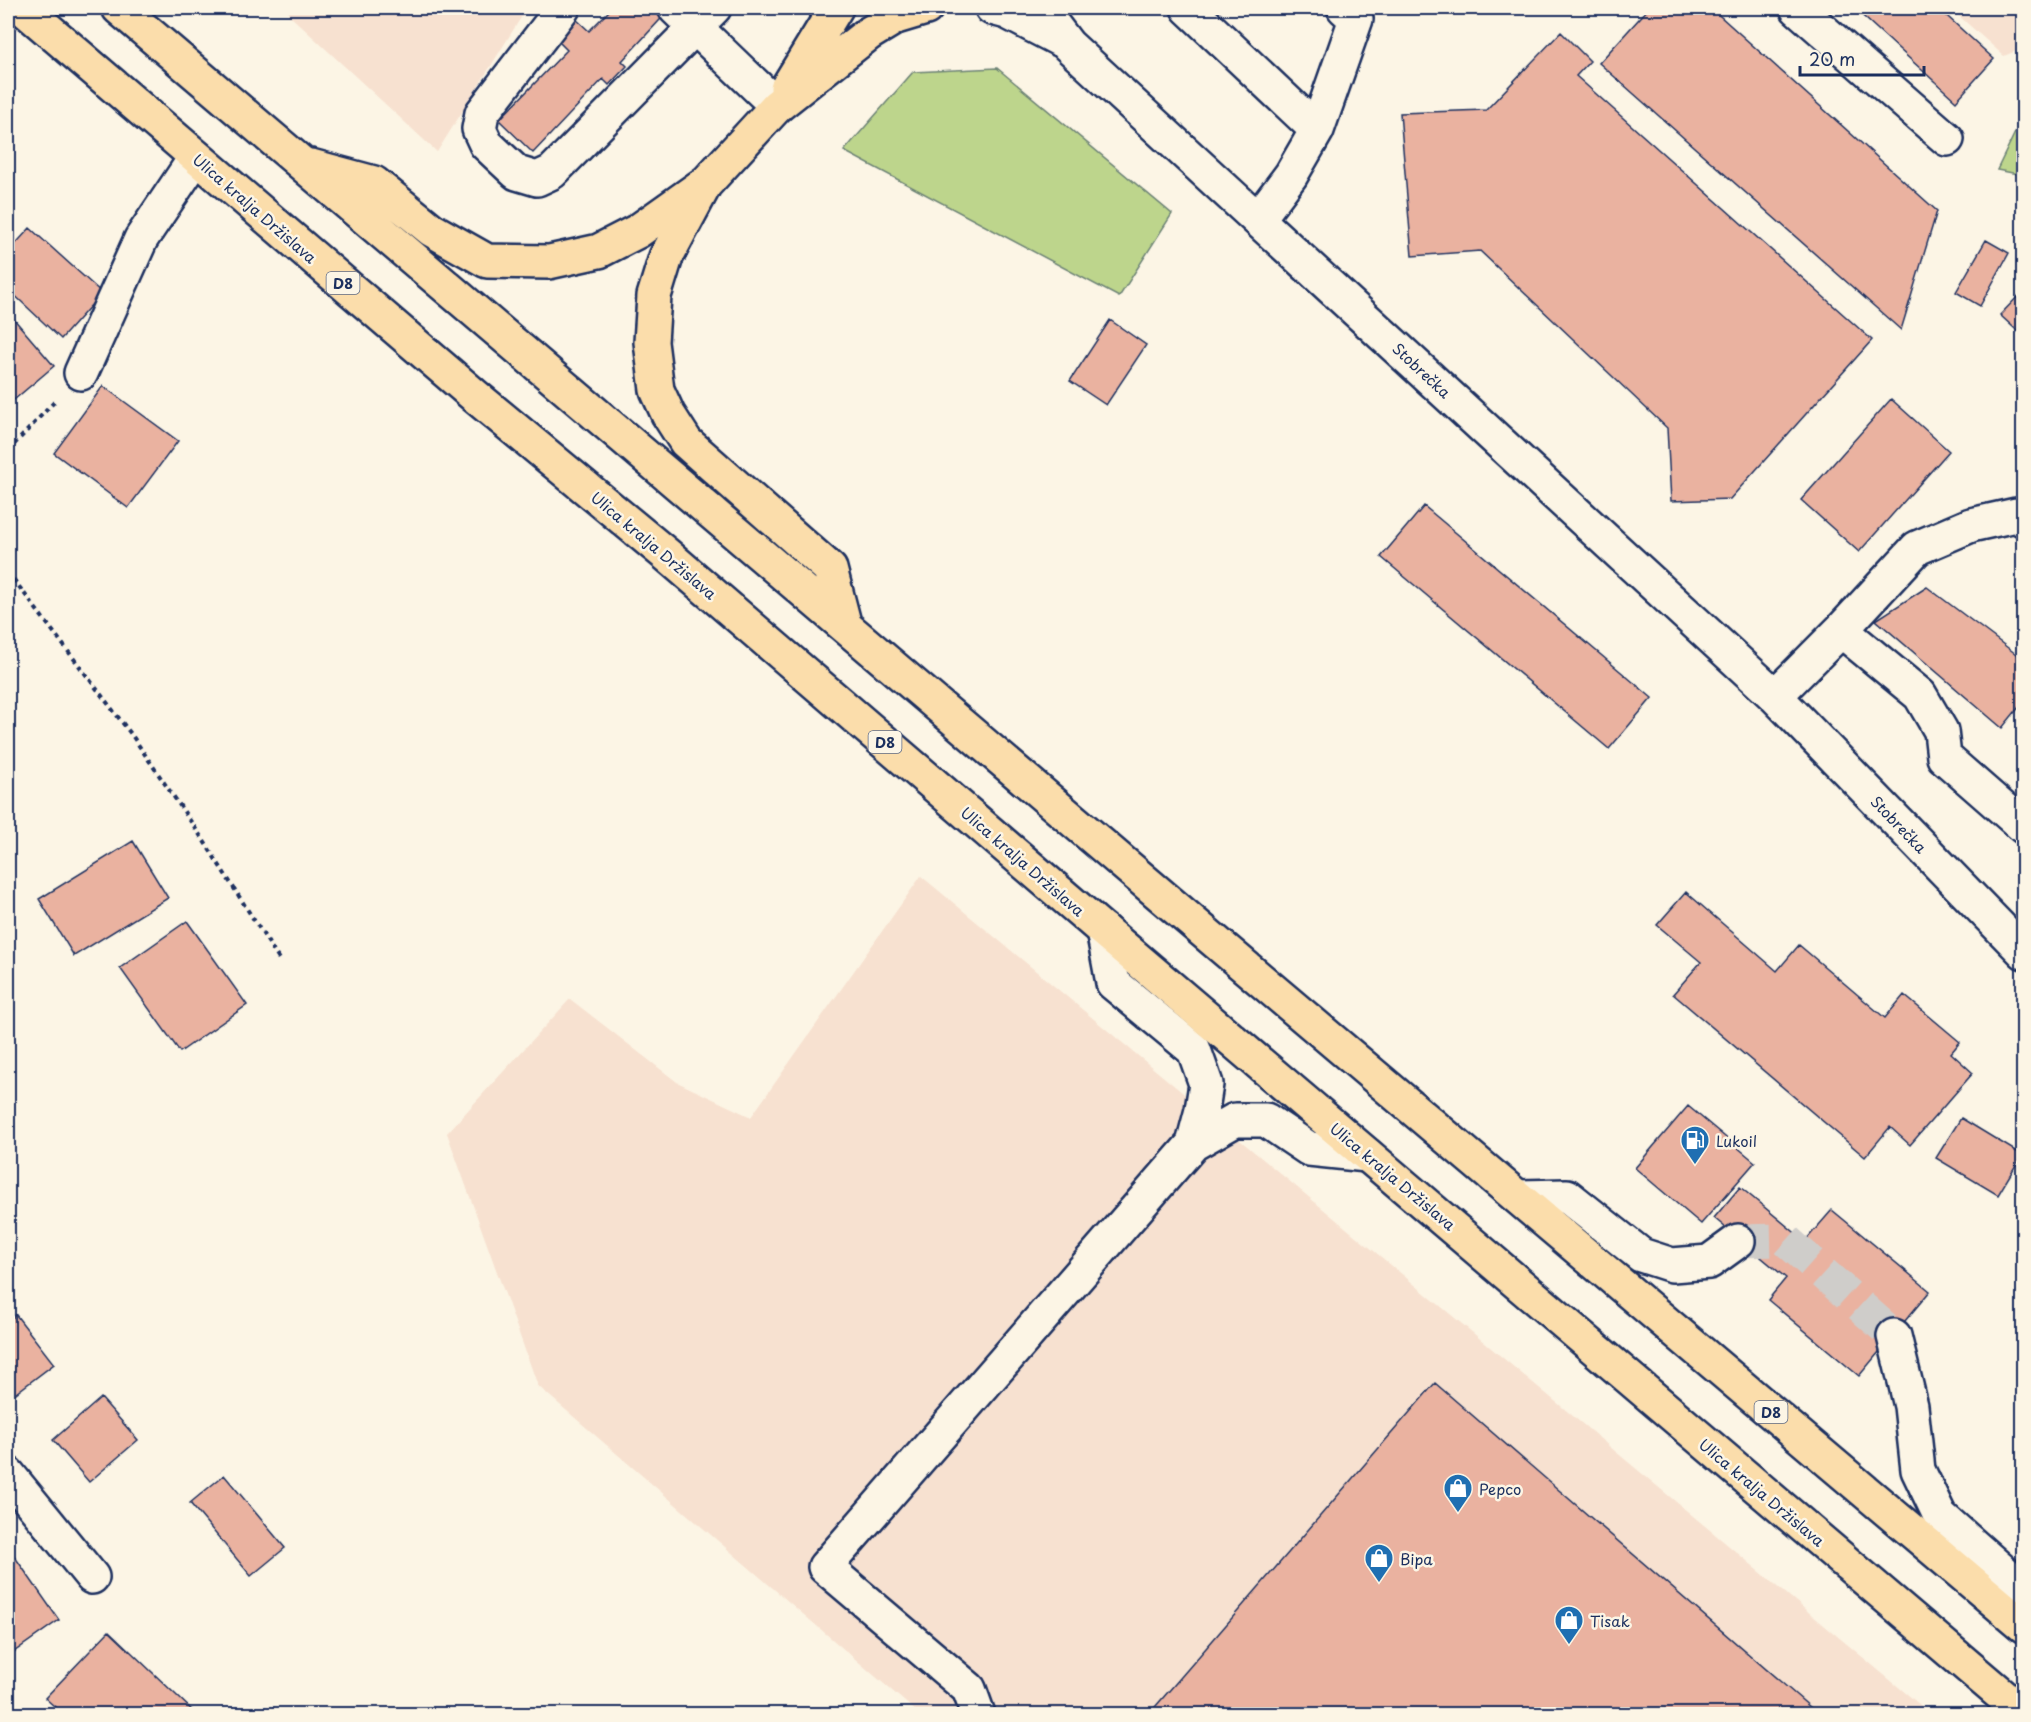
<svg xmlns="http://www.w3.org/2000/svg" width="2031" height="1722" font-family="'Playpen Sans',sans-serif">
  <rect width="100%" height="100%" fill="#fcf5e5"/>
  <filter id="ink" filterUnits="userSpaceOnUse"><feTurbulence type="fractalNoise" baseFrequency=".0167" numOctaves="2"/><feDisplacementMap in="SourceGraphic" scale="12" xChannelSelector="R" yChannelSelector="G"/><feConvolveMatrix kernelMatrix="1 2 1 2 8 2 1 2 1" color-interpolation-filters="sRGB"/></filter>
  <g filter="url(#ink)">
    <path fill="#f7e1d0" d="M291,8H527L437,152L288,14Z
      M1950,8H2023V48L2004,56Z
      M921,876L1473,1333L1931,1714H919L538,1386L447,1133L570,999L677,1082L751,1117Z"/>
    <path fill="#bdd58c" stroke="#6c8275" stroke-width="1.5" d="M997,68L1172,214L1119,297L844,151L913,72Z
      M2023,116V175L1997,170Z"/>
    <path fill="#eab2a0" stroke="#1b2f5e" stroke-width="1.5" d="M612,8H671L622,61L627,66L609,85L603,79L533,153L499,120L567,50L557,40L576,19L589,31Z
      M1649,8H1711L1937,211L1901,330L1599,63Z
      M1854,8H1938L1994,59L1956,101Z
      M1561,32L1590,61L1576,76L1872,340L1730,499L1671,501L1667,428L1480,251L1412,256L1400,113L1486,110Z
      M30,228L102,293L61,339L8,289V252Z
      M1986,240L2009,253L1980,306L1956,292Z
      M2024,290V337L2000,315Z
      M13,318L54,366L9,404L8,402V322Z
      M1110,320L1146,345L1106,405L1070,381Z
      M103,386L178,441L128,508L54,453Z
      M1891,399L1949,451L1859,552L1801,500Z
      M1424,506L1652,698L1609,749L1381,557Z
      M1927,587L2024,660V701L2002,728L1876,620Z
      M133,841L168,898L74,956L39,899Z
      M1686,892L1777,971L1799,945L1885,1018L1904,995L1960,1042L1951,1053L1973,1073L1910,1145L1890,1127L1865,1157L1673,994L1701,962L1657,925Z
      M187,921L247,1005L180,1052L120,968Z
      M1688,1106L1755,1162L1701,1224L1635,1168Z
      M1961,1118L2022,1155L1998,1195L1936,1158Z
      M1740,1187L1805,1241L1832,1210L1930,1291L1859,1376L1768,1300L1786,1278L1714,1218Z
      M16,1315L54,1364L12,1396L8,1391V1321Z
      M1435,1383L1818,1714H1149Z
      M101,1398L138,1440L89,1482L53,1440Z
      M224,1475L285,1548L251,1576L190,1503Z
      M8,1547L59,1620L8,1656Z
      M109,1631L196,1714H63L45,1698Z"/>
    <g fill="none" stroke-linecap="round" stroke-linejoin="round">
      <path stroke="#cfcdca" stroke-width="33" stroke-dasharray="33 16" stroke-linecap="butt" d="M1738,1241L1786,1240L1894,1336"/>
      <g stroke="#1b2f5e" stroke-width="38">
        <path id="minor" d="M563,8L482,113L479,129L486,144L517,173L537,179L552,172L714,8
          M675,8L777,106
          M992,8L1007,12L1059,39
          M1040,8L1068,45L1775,696L2024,952
          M1188,8L1317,130
          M1797,8L1947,139
          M1258,219L1291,175L1317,130L1356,19L1344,8
          M81,373L141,239L196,157
          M1841,630L1920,695L1941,731L1944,757L2024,827
          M1775,696L1841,630L1917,548L1971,525L2016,515L2024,520
          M1103,930L1113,983L1194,1050L1206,1084L1202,1110L1193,1144
          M1519,1197L1567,1196L1641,1255L1672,1265L1709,1262L1738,1241
          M1894,1336L1911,1406L1918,1470L1940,1516L2024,1590
          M8,1474L92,1577
          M978,1714L969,1689L825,1567L1193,1144L1235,1120H1266L1309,1149L1367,1155"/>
      </g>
      <g stroke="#1b2f5e" stroke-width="38">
        <path id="highway" d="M23,8L475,396L667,555L1103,930L2024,1714
          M119,8L1203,931L2024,1626
          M787,88L836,8
          M311,166L374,183L432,230L487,261L549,262L599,251L638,231L707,182L777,106L868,34L896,17L926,8
          M703,188L666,257L654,296L651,342L657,390L668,414L686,442L830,569L844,623"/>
      </g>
      <path stroke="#1b2f5e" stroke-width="4" stroke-dasharray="4.5 4.5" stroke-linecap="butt" d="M8,451L56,400
        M8,572L131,734L204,841L280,961"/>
      <use href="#minor" stroke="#fcf5e5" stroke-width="33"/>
      <use href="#highway" stroke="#fbddab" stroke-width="33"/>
    </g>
  </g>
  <defs>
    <g id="fuel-pin" transform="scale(1.5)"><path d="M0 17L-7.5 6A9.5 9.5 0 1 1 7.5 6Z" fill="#1f6fb2" stroke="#fcf5e5"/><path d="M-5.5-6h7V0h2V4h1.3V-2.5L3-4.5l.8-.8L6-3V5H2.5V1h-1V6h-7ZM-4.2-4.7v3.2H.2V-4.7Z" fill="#fff"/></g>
    <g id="shop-pin" transform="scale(1.5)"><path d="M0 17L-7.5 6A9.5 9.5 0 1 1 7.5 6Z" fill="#1f6fb2" stroke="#fcf5e5"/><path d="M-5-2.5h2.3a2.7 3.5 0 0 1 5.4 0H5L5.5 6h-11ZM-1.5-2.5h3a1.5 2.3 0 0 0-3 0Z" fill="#fff"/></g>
  </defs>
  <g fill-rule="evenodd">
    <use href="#fuel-pin" x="1695" y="1140"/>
    <use href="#shop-pin" x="1458" y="1488"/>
    <use href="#shop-pin" x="1379" y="1558"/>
    <use href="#shop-pin" x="1569" y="1620"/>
  </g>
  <g text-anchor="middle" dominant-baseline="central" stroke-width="5" stroke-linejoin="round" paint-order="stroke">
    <g fill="#fcf5e5" stroke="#5e6a86" stroke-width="1.5">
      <rect x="326.5" y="272" width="33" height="22" rx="4.5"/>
      <rect x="868.5" y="731" width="33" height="22" rx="4.5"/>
      <rect x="1754.5" y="1401" width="33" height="22" rx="4.5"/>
    </g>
    <g font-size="14" font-weight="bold" fill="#1b2f5e">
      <text x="343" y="283">D8</text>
      <text x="885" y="742">D8</text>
      <text x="1771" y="1412">D8</text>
    </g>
    <g font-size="15" fill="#1b2f5e" stroke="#fcf5e5">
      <text transform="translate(255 208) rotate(41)">Ulica kralja Držislava</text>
      <text transform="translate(1422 370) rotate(43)">Stobrečka</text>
      <text transform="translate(654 545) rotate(40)">Ulica kralja Držislava</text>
      <text transform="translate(1899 824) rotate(46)">Stobrečka</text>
      <text transform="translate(1023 861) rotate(41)">Ulica kralja Držislava</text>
      <text transform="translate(1393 1176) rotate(40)">Ulica kralja Držislava</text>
      <text transform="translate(1762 1492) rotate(40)">Ulica kralja Držislava</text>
    </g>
    <g font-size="15" fill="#1b2f5e" stroke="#fcf5e5" text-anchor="start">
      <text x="1716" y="1140">Lukoil</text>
      <text x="1479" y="1488">Pepco</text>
      <text x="1400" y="1558">Bipa</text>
      <text x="1590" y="1620">Tisak</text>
    </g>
  </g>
  <rect width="2031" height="1722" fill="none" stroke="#fcf5e5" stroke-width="30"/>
  <rect x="15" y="15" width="2001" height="1692" fill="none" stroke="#1b2f5e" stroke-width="2" filter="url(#ink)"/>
  <path d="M1800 66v9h124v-9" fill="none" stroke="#1b2f5e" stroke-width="3"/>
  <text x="1809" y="66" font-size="18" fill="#1b2f5e" stroke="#fcf5e5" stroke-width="4.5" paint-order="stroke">20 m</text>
</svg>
